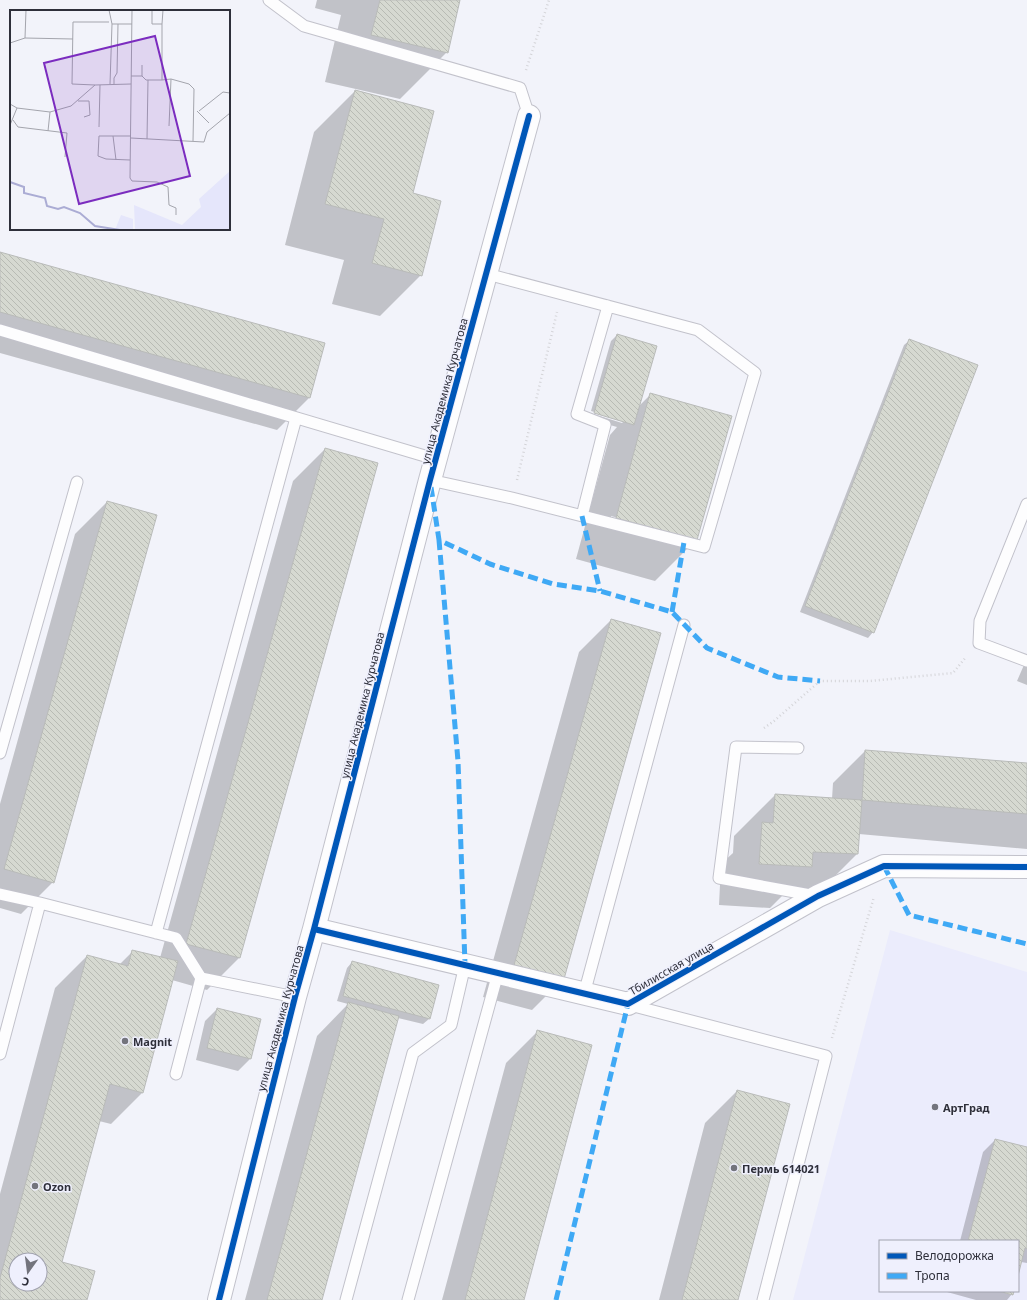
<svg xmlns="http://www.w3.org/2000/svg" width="1027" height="1300" font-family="'Noto Sans',sans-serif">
  <defs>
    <pattern id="building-back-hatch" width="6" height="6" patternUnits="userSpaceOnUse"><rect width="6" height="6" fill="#d6d9d1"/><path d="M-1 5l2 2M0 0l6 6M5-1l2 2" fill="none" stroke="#b8bbb4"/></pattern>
  </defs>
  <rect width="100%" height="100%" fill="#f2f3fa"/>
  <path fill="#ebecfc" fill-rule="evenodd" d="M890,930L1027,972V1300H793ZM880,1241H1018V1291H880Z"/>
  <path fill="#0003" fill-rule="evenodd" d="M317,0H460L447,52L400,99L325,82L341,15L315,8Z
    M355,91L412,194L421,275L380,316L332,304L344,260L285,245L314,132Z
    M0,253L309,398L277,430L0,353Z
    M617,335L639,406L651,394L696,540L655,581L576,559L610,435L617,427L589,419L590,413L622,423L624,421L591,411L611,341ZM611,516L670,532V534L611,518Z
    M910,340L873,632L868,638L800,612L904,345Z
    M325,449L377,464L239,958L207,990L172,980L143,1092L111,1124L99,1121L61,1262L86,1300H0V1194L55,988L87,956L119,965L133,951L160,958L293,481ZM16,1260H40V1284H16Z
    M107,502L53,882L21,914L0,908V804L75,534Z
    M611,620L564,978L532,1010L483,997L579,652Z
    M1027,658V685L1017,681Z
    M865,751L1027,764V849L859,834L857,854L816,895L785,893L770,908L719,905L721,864L733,853L734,836L775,795L832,799L833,783Z
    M352,962L429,1019L423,1024L398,1018L321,1300H245L317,1036L348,1004L337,1001L347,968Z
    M217,1009L250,1059L238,1071L196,1060L205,1021Z
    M538,1031L523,1300H442L506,1063Z
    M737,1091V1300H659L705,1123Z
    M995,1140L1027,1148V1263L1021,1262L1018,1272V1241H960L983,1152Z
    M947,1291H1013L1012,1294L1007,1300H976L947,1292Z"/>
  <path fill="url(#building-back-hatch)" stroke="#b9bbb9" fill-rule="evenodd" d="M380,0H460L448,53L371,35Z
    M355,90L434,111L413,193L441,201L422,276L372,263L384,219L325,204Z
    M0,252L325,343L310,398L0,312Z
    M617,334L657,346L634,425L594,413Z
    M909,339L978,365L874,633L805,606Z
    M650,393L732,416L697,540L616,518Z
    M325,448L378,463L240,958L186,944Z
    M107,501L157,515L54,883L4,869Z
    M611,619L661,633L564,979L514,965Z
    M865,750L1027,763V814L862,800Z
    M775,794L862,800L858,854L813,852L812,867L759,864L762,822L773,823Z
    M132,950L178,961L143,1093L110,1084L62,1262L95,1271L87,1300H0V1278L87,955L128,966ZM16,1260H40V1284H16Z
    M352,961L439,985L430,1019L343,996Z
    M348,1002L399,1016L322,1300H267Z
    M217,1008L261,1019L251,1059L207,1048Z
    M537,1030L592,1045L524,1300H465Z
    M737,1090L790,1104L738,1300H682Z
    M995,1139L1027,1147V1249L1025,1248L1018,1276V1241H968Z
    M998,1291H1014L1013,1295Z"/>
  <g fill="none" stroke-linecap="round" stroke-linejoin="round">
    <g stroke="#c2c2cb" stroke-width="13">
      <path id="service" d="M269,0L304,26L520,88L529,116
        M0,330L435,459
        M430,480L512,498L704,547L755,373L698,330L487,274
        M1027,504L980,621L979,643L1027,661
        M582,516L605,425L577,414L608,306
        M798,748L736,747L719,878L816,896
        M0,753L77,482
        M0,894L40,903
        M156,933L296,418
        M584,994L684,625
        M630,1005L826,1056L763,1300
        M0,1054L40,903L176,938L201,978
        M176,1074L201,978L295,997
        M346,1300L413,1053L451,1025L465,965
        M408,1300L498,973"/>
    </g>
    <g stroke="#c2c2cb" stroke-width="24">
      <path id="minor" d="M314,929L628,1004L818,896L884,866L1027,867
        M219,1300L295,997L314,929L430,480L529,116"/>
    </g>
    <path stroke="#d4d4d8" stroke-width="2.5" stroke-dasharray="1 3" stroke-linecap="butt" d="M526,70L549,0
      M517,480L557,312
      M764,728L774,721L820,681H870L953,673L966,657
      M832,1038L874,897"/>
    <use href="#service" stroke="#fdfdfe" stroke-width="11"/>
    <use href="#minor" stroke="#fdfdfe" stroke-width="22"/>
    <path stroke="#3fa9f5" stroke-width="5" stroke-dasharray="10 5" stroke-linecap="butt" d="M431,487L439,540L490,564L553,584L600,591L672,612L707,648L778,677L820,681
      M582,516L600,591
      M439,540L458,761L465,965
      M672,612L684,542
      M884,866L909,915L1027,944
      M556,1300L628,1004"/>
    <g stroke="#eff0fd" stroke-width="8">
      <path id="cycleway" d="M314,929L628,1004L818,896L884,866L1027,867
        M219,1300L295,997L314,929L430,480L529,116"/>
    </g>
    <use href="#cycleway" stroke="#0057b8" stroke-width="6"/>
  </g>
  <g fill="#73747d" stroke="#eff0fd" stroke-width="1.5">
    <circle cx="125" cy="1041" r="4"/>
    <circle cx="935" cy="1107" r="4"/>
    <circle cx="734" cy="1168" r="4"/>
    <circle cx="35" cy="1186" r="4"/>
  </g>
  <g text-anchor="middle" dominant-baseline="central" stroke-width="3" stroke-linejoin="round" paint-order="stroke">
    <g font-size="11" fill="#2e2f3a" stroke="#eff0fd">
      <text transform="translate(444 391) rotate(-75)">улица Академика Курчатова</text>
      <text transform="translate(362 705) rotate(-76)">улица Академика Курчатова</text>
      <text transform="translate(671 968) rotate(-30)">Тбилисская улица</text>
      <text transform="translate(280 1018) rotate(-75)">улица Академика Курчатова</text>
    </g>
    <g font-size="11" font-weight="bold" fill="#2e2f3a" stroke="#eff0fd" text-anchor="start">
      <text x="133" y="1041">Magnit</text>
      <text x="943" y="1107">АртГрад</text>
      <text x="742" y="1168">Пермь 614021</text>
      <text x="43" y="1186">Ozon</text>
    </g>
  </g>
  <g transform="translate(10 10)">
    <rect width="220" height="220" fill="#f2f3fa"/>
    <path d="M111,205L123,209V220H105Z" fill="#e5e6fb"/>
    <path d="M220,161V220H125L124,195L172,215L191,197L189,189Z" fill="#e5e6fb"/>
    <path fill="none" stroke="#abacd4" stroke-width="2" d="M0,172L14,177V183L35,188L37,196L48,199L54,197L70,203L85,216L110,220"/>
    <path fill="none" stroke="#a4a5ad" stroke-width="1" d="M99,0L102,14H122M122,0L120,168L122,171L147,172L158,177L159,195L166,198V205M142,0V14H152L153,0M15,28L63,29M0,33L15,28L16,0M121,66H132V55M132,66L136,70H152V14M161,69L179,74L184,79L183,131M152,70L161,69L159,116M100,74L102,14M104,74V68L107,63L108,14M85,75L62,74L63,12H99M68,91H79L80,105L74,107M0,94L7,98L40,102L61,96L85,75L121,74M187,101L199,113M189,101L213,82L220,83M3,110L8,117L57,123L55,147M0,115L7,98M89,117L90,75M38,121L40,102M103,126L106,150M121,128L194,132L197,122L220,103M137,129L138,70M120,150L96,149L88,146L89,126H121"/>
    <path fill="#7b2cbf" fill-opacity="0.15" stroke="#7b2cbf" stroke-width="2" d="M145,26L180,166L69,194L34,53Z"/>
    <rect width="220" height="220" fill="none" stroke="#2e2f3a" stroke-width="2"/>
  </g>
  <rect x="879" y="1240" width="140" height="52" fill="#eff0fd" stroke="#a2a3af"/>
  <rect x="887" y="1253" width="20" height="6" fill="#0057b8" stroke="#a2a3af"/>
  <text x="915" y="1260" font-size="12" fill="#2e2f3a">Велодорожка</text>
  <rect x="887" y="1273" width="20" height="6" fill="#3fa9f5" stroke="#a2a3af"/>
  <text x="915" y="1280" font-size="12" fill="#2e2f3a">Тропа</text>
  <g transform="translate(28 1272) rotate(194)"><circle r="19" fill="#eff0fd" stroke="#a2a3af"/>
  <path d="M0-3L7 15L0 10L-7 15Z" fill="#73747d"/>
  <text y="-6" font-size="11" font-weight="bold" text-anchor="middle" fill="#2e2f3a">С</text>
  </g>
</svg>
